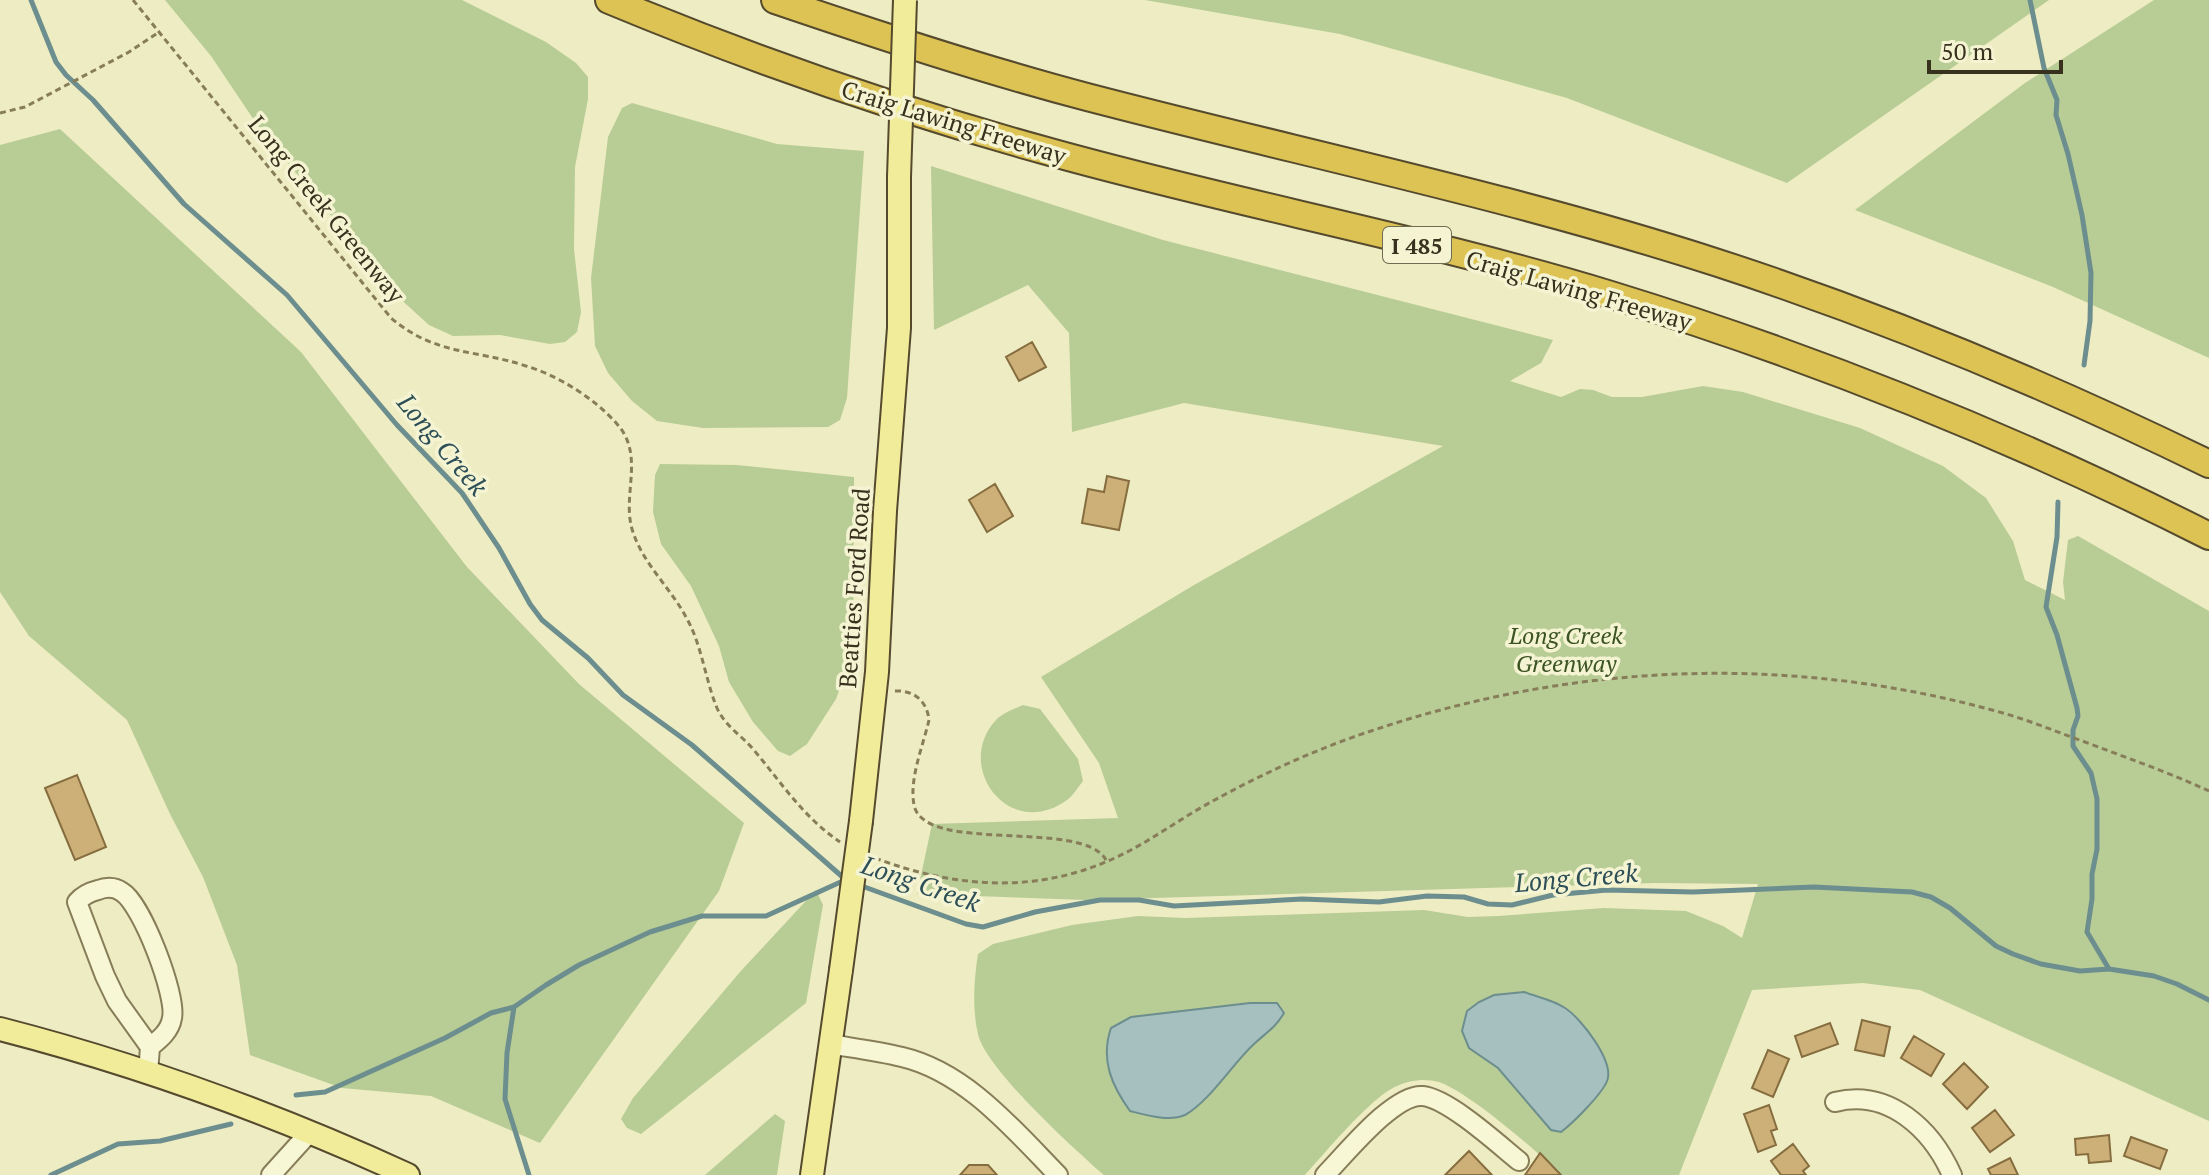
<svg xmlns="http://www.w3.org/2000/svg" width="2209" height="1175" font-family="'PT Serif',serif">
  <rect width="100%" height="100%" fill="#eeecc2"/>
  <path fill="#b8cc96" d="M165,0H462L546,42L576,63L588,77V99L575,167L574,249L581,312L577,332L565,342L550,344L500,335L453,336L429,325L396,295L260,129L211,56Z
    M1145,0H2049L1787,183L1567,98L1340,34Z
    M2154,0H2209V358L2053,287L1855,210L2025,83Z
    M632,103L777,144L864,151L847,398L840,420L828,427L703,428L657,421L632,401L608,373L595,346L591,278L608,137L622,108Z
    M60,129L301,352L467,567L579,684L744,823L719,891L540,1143L431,1096L342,1088L250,1055L237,965L203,877L170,814L127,720L29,636L0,592V145Z
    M931,166L1163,240L1553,340L1541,363L1510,381L1561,397L1580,389L1593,390L1612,397H1642L1703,386L1743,392L1860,428L1943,466L1986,498L2013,541L2025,580L2065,600L2063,582L2068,540L2078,536L2209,611V1121L1920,990L1863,983L1752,990L1679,1175H1561C1537,1151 1470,1093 1439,1082C1426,1078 1409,1080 1397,1086C1372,1096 1325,1153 1305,1175H1104C1075,1150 985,1068 978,1034C972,1009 974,979 978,954L993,944L1072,925L1138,916L1186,918L1424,910L1468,917L1498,916L1604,908L1686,911L1723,926L1742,938L1758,884L1655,883L1085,900L917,894L932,824L1118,818L1099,763L1041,677L1194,585L1443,446L1184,403L1072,432L1069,333L1028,285L934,330Z
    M660,464L737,465L854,477L853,653L836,699L807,744L790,756L778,751L753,722L729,682L719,646L691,586L661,544L653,512L655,475Z
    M1023,705L1040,709L1078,759L1083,781C1078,787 1073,796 1067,800C1009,842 953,766 996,720C1002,713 1014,709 1023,705Z
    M816,890L823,905L806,1003L641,1134L627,1128L621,1119L633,1098L740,972Z
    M775,1114L785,1121L777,1175H705Z"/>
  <path fill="#a5c0bf" stroke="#6c8e8e" stroke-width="2" d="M1524,992C1537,997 1554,1000 1565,1008C1581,1018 1615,1062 1607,1081C1602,1094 1573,1123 1561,1132L1551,1130L1498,1068L1469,1048L1462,1031L1467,1011L1479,1002L1494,995Z
    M1250,1003H1277L1284,1013C1275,1028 1267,1032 1254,1044C1234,1062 1209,1102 1185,1115C1169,1122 1146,1115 1130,1111C1112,1086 1100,1060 1111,1028L1131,1017Z"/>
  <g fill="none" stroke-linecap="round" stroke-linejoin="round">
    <path stroke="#6c8e8e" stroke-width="5" d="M31,0L56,62L66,75L93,100L184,204L287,295L397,425L462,493L499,548L530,604L542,620L588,658L623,695L692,745L846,880
      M2030,0L2044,68L2057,100L2056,115L2068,154L2082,215L2091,273L2090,321L2084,365
      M2058,502L2057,537L2046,607L2057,635L2077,708L2078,716L2073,730V746L2091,773L2097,799V849L2092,874V899L2087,932L2109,969
      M859,885L966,924L983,927L1035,912L1100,900H1139L1174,906L1302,899L1379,902L1427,896L1464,897L1488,904L1512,905L1553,895L1607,890L1693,892L1814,887L1912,892L1931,897L1950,908L1996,946L2013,954L2041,964L2080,971L2109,969L2154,976L2177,984L2209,1000
      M514,1007L507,1053L505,1099L529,1175
      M296,1095L325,1092L445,1038L491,1013L514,1007L546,985L579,965L650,932L702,916H766L845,880
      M51,1175L118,1144L160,1141L231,1124"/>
  </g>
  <path fill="#ccb078" stroke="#866d3f" stroke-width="2" d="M1032,342L1046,367L1019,381L1006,357Z
    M1107,476L1129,481L1119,530L1082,523L1088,489L1104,492Z
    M995,484L1013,516L987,532L969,500Z
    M77,775L106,847L75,860L45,788Z
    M1862,1020L1890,1027L1884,1056L1855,1050Z
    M1830,1023L1838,1044L1802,1057L1795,1036Z
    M1914,1036L1944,1054L1931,1076L1901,1058Z
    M1768,1050L1789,1059L1773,1097L1752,1088Z
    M1964,1063L1988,1087L1967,1109L1943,1084Z
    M1769,1105L1777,1129L1771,1131L1776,1145L1758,1152L1744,1114Z
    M1995,1110L2014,1135L1990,1152L1972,1128Z
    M2109,1135L2111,1161L2089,1163L2088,1154L2076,1155L2075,1139Z
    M2131,1137L2167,1150L2160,1169L2124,1156Z
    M1793,1144L1809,1166L1803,1171L1806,1175H1781L1771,1161Z
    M1469,1151L1492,1175H1445Z
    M1540,1153L1561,1175H1525Z
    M2010,1158L2018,1175H1991L1988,1169Z
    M969,1165H988L997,1175H960Z"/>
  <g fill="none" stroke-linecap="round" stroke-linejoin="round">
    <g stroke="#877e59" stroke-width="22">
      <path id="minor" d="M829,1044C853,1048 878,1051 902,1057C966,1072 1014,1130 1058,1175
        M148,1073L150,1047L117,1001L105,976L77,902C83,895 90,892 98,890C106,887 115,887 122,892C142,904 177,996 172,1018C170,1031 160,1039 150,1047
        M1835,1102C1889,1088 1932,1130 1952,1175
        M271,1175L309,1133
        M1325,1175C1345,1155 1394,1093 1423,1096C1449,1099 1498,1144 1519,1161"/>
    </g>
    <g stroke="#554a2e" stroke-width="26">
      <path id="major" d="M861,821L877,672L885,511L899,328V177
        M0,1029C140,1065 277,1115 408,1175
        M812,1175L841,970"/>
    </g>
    <g stroke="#554a2e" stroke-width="30">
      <path id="highway" d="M609,0C751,59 895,109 1043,150C1231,203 1424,238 1611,295C1816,358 2017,439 2209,536
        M775,0C878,35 981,69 1087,97C1297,152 1511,196 1718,263C1887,318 2049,386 2209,464"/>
    </g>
    <path stroke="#877e59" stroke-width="3" stroke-dasharray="6 4" stroke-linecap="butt" d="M133,0L391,318C436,356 475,349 526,366C559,376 594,398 617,424C645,455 622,494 632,529C642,563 670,587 686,617C702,645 705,679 717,708C725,726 741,735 753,749C781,782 803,817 840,842
      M0,113L25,107L129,52L159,32
      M895,691C914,690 927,701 929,720C923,746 909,779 914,805C924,855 1083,818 1106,860
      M875,858C951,887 1032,894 1108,861C1144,846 1176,821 1211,802C1262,774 1316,749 1371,731C1572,663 1787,654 1992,710C2024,718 2054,731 2085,742C2127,758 2168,772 2209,791"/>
    <use href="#minor" stroke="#f8f7d5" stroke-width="18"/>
    <use href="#major" stroke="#f1ec9a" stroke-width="22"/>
    <use href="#highway" stroke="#ddc353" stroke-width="26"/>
    <g stroke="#554a2e" stroke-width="26" stroke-linecap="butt">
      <path id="major-bridge" d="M899,177L905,0
        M841,970L861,821"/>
    </g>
    <use href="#major-bridge" stroke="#f1ec9a" stroke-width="22"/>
  </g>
  <g text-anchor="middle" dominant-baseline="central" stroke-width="7" stroke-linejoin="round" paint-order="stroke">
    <rect fill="#f5f4d2" stroke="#706c54" stroke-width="2" x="1383" y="227" width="68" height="36" rx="6"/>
    <g font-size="22" font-weight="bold" fill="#37311e">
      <text x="1417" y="245">I 485</text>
    </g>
    <g font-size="24" fill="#37311e" stroke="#f5f4d2">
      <text transform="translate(954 122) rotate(17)">Craig Lawing Freeway</text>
      <text transform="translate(327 209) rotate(51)">Long Creek Greenway</text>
      <text transform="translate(1579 290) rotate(16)">Craig Lawing Freeway</text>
      <text transform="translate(854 588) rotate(-86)">Beatties Ford Road</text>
    </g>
    <g font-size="24" font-style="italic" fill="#3c5424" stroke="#f5f4d2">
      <text x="1566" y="635">Long Creek<tspan x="1566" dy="28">Greenway</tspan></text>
    </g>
    <g font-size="26" font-style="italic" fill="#2d4f57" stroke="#f5f4d2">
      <text transform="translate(443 444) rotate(50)">Long Creek</text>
      <text transform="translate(1576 877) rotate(-5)">Long Creek</text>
      <text transform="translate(921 883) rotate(19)">Long Creek</text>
    </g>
  </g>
  <path d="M1929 60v12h132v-12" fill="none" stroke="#37311e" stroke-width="4"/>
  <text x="1941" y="60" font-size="24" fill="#37311e" stroke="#f5f4d2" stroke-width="6" paint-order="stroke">50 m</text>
</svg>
